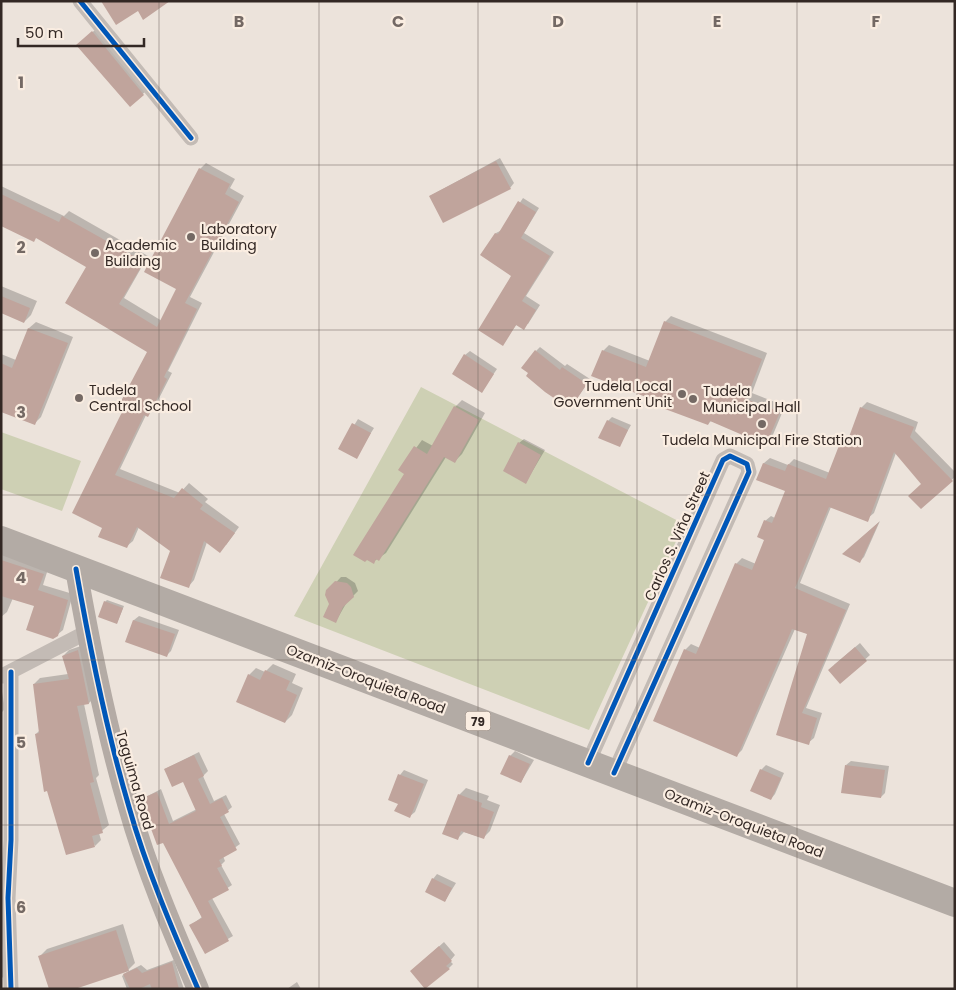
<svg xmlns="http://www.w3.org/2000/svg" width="956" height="990" font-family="Poppins,sans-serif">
  <rect width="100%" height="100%" fill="#ece3db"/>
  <path fill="#ced0b4" d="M421,387L684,524L589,730L294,616Z
    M1,432L81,461L62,511L1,489Z"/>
  <path fill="#0003" d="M95,30L145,92L130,105L78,45Z
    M500,158L514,183L510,188L430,196Z
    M206,163L235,179L230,188L244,196L190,297L202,303L168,371L172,373L153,410L146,415L120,469L180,493L189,483L208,499L205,502L239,527L226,545L207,542L194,580L189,586L172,551L139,527L133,541L127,546L104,527L127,405L149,351L88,267L37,237L1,225V186L64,216L69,211L148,256L124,298L162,321L178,289L200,169Z
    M523,198L539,208L524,233L554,252L526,296L540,305L528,324H517L502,344L513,275L496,233L502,230Z
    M1,286L37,301L31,315L24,322L1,312Z
    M671,316L767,353L752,393L785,406L772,437L766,443L711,421L708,424L668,405L603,351L609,345L650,361L665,322Z
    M36,322L73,337L41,417L34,424L1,411V354L16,360L29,328Z
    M540,347L565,366L567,364L590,379L574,403L536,351Z
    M470,351L497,369L482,391L465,355Z
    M462,400L485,413L462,454L455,461L446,457L386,553L373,562L405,474L400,470L422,440L433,446L455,407Z
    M867,402L918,422L915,431L955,472V477L921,507L923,484L896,453L874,513L868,518L831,507L800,583L850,604L806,708L822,713L814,738L808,743L778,734L808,634L795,629L742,750L736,756L655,720L685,650L691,644L700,648L736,564L742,558L756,564L766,540L765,521L771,516L775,518L787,491L758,479L764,463L770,458L788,465L794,459L830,473L841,443L846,438L849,439L861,408Z
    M612,417L631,425L619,446L608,421Z
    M358,419L374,428L356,457L340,448Z
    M524,439L545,450L526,482L519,443Z
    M880,521L864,557L860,561L848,550Z
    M2,554L48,569L43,585L73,594L63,630L57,635L36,605L13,598L7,612L1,617Z
    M341,577H346L355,583L358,591L347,602L336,621L328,591Z
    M107,600L124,606L117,623L105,602Z
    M139,616L179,630L171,651L167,655L127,641L134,620Z
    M860,643L870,655L840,682L834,665Z
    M84,645L95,697L89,703L84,704L99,775L96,778L109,825L99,833L101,840L95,846L36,734L40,730L34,684L40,678L68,674L63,656L69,650Z
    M273,664L296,674L292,683L303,688L292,715L285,722L249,675L256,668L265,672Z
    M1,686L5,709L1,713Z
    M515,751L534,760L521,782L510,756Z
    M199,752L208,771L203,776L214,801L226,795L232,807L224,814L240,844L223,856L225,861L221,865L232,885L212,898L233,936L205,952L191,925L202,917L142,799L161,789L173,821L197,809L184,780L165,769Z
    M851,761L889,766L885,793L881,797L846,765Z
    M766,765L784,773L775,794L771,799L761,770Z
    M404,770L428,780L415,812L410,816L399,803L400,775Z
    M466,788L489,796L487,800L500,805L490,831L483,838L464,832L457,839L459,795Z
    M437,874L456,883L445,901L433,879Z
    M123,924L135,963L128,970L40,956L47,949Z
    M444,942L455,955L450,961L453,964L449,968L416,967Z
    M2,949L5,975L1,979V950Z
    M174,960L184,989H127L122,976L127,972L141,965L147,970Z
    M297,982L301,989H287Z"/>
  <path fill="#c0a49c" d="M101,1H170L143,20L138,11L116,25Z
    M92,31L144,95L130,107L76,45Z
    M496,161L511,189L443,223L429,196Z
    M199,168L230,184L225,194L239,202L185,303L197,309L164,377L167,379L148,417L144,415L115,475L174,498L182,488L203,505L200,509L235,533L220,553L204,541L189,588L160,578L170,551L137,527L127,548L98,537L102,528L72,513L125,406L120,403L147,352L65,303L86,267L36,238L34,242L1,226V194L59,222L62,216L144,262L119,304L157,327L176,289L144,272Z
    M518,201L536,212L521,238L550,256L522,301L536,310L524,330L516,325L503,346L478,330L511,276L480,255L495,233L498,234Z
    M1,296L30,308L24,323L1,313Z
    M664,321L762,359L746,399L780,412L766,445L710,421L708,425L665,409L667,405L591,376L602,350L646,367Z
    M28,328L68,343L35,425L1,412V363L12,368Z
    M535,350L560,370L562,367L587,384L570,409L545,392L526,376L528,373L521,368Z
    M464,354L494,374L482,393L452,374Z
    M454,406L479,420L455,463L444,457L379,561L376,559L374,564L367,560L365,562L353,555L404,474L398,470L414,446L427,454Z
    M860,407L914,427L910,437L953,481L921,509L908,496L921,484L894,452L868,522L829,507L795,588L846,610L802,713L817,718L809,745L776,735L807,634L792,629L737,757L653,721L684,649L696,654L735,563L752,570L764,540L757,537L764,520L772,523L785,491L756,480L763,463L785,471L788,464L826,479L840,443L846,445Z
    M607,420L628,430L620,447L598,438Z
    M352,423L371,433L357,459L338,449Z
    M518,442L541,455L526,484L503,471Z
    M879,522L860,563L842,554Z
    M1,560L44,574L38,590L68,600L58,636L53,639L26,630L34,606L1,596Z
    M335,581L347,583L351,587L354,597L343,607L336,623L323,617L329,604L325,595L326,590Z
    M104,601L123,608L117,624L98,617Z
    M133,620L175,634L167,657L125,642Z
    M855,647L867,661L840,684L828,670Z
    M78,650L89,704L77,706L94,782L90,783L103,833L92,836L95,847L66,855L47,791L44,792L35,734L39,733L33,684L69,679L62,656Z
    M265,670L290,681L286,690L297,695L285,723L236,702L248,674L260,680Z
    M194,755L204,776L198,779L210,804L222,798L229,812L220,817L237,850L219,860L222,866L217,868L229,890L208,901L229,941L205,954L189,925L202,918L163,843L157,845L140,799L157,792L169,824L196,811L183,782L172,787L164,769Z
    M509,755L530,764L521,783L500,774Z
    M845,765L885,770L881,798L841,793Z
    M760,769L781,778L771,800L750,791Z
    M398,774L424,784L410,818L394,811L398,804L388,800Z
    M458,794L482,803L481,807L494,812L484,839L461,831L458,840L442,834Z
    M432,878L452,888L445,902L425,892Z
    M116,930L129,971L75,989H49L38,956Z
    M439,946L452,961L446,966L450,969L425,989L410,971Z
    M172,962L179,989H152L150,984L139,989H130L123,974L137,968L142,973Z"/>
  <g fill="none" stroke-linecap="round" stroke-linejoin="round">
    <path stroke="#c3bbb5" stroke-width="15" d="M80,1L191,138
      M11,672V840L8,898L11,989
      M2,676L87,632
      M588,763L723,460L730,456L747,464L749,472L614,773"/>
    <path stroke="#b4aba5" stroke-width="22" d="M76,569C90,649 106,729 129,807C146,868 173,931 198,989"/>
    <path stroke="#b3aba5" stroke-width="28" d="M1,540L955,903"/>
    <g stroke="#faede1" stroke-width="8">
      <path id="cycleway" d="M80,1L191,138
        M76,569C90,649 106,729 129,807C146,868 173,931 198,989
        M11,672V840L8,898L11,989
        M588,763L723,460L730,456L747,464L749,472L614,773"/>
    </g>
    <use href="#cycleway" stroke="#0057b8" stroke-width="5"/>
  </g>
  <path fill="none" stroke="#746964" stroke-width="1" stroke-opacity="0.55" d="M159,1V989M319,1V989M478,1V989M637,1V989M797,1V989M1,165H955M1,330H955M1,495H955M1,660H955M1,825H955"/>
  <g fill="#746964" stroke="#faede1" stroke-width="2">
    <circle cx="191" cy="237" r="5"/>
    <circle cx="95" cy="253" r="5"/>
    <circle cx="682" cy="394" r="5"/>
    <circle cx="79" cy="398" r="5"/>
    <circle cx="693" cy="399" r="5"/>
    <circle cx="762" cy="424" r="5"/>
  </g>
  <g text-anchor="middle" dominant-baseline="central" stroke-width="4.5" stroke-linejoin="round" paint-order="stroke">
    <rect fill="#faede1" stroke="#6f635d" stroke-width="1" x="465.5" y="711.5" width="25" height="19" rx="4"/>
    <g font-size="12" font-weight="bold" fill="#332824">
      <text x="478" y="721">79</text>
    </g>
    <g font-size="14" fill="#332824" stroke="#faede1" text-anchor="start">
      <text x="201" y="229">Laboratory<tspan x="201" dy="16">Building</tspan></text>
      <text x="105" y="245">Academic<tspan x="105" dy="16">Building</tspan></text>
      <text x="672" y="386" text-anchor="end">Tudela Local<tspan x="672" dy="16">Government Unit</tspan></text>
      <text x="89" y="390">Tudela<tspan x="89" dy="16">Central School</tspan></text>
      <text x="703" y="391">Tudela<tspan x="703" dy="16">Municipal Hall</tspan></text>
      <text x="762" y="440" text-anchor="middle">Tudela Municipal Fire Station</text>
    </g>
    <g font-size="14" fill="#332824" stroke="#faede1">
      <text transform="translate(677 536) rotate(-66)">Carlos S. Viña Street</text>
      <text transform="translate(366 679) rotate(21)">Ozamiz-Oroquieta Road</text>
      <text transform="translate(135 780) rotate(74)">Taguima Road</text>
      <text transform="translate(744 823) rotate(21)">Ozamiz-Oroquieta Road</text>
    </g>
  </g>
  <g font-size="16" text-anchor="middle" font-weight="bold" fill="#746964" stroke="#faede1" stroke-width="4.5" stroke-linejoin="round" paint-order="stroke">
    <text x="239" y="27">B</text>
    <text x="398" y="27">C</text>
    <text x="558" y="27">D</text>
    <text x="717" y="27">E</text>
    <text x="876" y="27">F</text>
    <text x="21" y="88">1</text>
    <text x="21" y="253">2</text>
    <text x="21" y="418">3</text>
    <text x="21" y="583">4</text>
    <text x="21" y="748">5</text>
    <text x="21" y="913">6</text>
  </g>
  <rect width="956" height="990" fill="none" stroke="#332824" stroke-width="5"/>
  <path d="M18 38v8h126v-8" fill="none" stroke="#332824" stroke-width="2.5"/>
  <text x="25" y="38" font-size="15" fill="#332824" stroke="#faede1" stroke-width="4" paint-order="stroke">50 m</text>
</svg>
